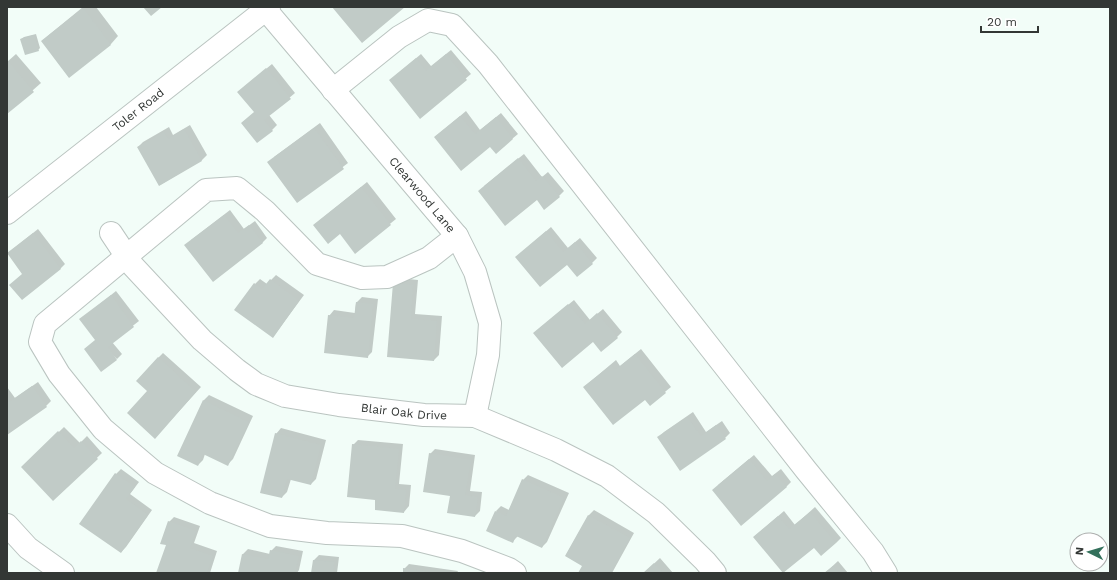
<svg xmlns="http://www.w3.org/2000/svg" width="1117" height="580" font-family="'Work Sans',sans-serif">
  <rect width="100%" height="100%" fill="#f2fdf8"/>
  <path fill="#0003" d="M83,7H96L118,36L111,44L69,77L42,41L50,34Z
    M36,34L40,48L38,50L21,39L24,37Z
    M451,50L471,74L420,117L395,76L421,54L431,66Z
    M16,54L41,83L7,113V62Z
    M272,64L295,93L269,115L277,125L272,130L242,123L255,112L244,87Z
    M466,111L480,130L501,113L518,134L496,152L491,146L435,137Z
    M320,123L348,163L297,202L274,157Z
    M190,125L207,155L202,160L160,185L138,147L143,142L169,127L173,135Z
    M524,154L542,177L548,172L564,191L559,196L537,199L484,186Z
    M367,182L396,219L355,252L340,233L314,225Z
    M230,210L244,229L255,221L267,238L262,243L191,240Z
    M551,227L568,248L580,238L597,258L592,263H567L522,252Z
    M38,229L65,264L60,269L23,274L13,249Z
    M276,275L304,295L273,337L255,284L260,279L267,284Z
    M399,278L418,280L415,314L442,316L439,355L434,360L388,356Z
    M116,291L139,321L112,342L122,354L117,359L96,340L81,319Z
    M362,297L378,299L372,352L367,357L329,316L334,310L355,313L356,303Z
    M574,300L590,320L603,309L622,332L617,337L593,340L540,328Z
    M641,349L671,387L650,404L645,398L584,387L616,360L620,366Z
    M163,353L201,387L160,432L158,358Z
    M38,382L51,401L46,406L7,434V387L15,398Z
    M209,395L253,416L233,459L228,464L205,454L203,460L198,465L204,400Z
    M693,412L706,432L722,421L730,433L725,438L659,437L664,432Z
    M64,427L80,443L87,436L102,453L54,499L23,467Z
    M281,428L326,440L316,479L311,484L291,479L287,492L282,497L276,434Z
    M358,440L403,444L399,484L411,485L409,506L404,512L376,499L353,445Z
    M435,449L475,455L470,491L482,492L480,511L475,516L451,495L430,454Z
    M754,455L772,476L781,469L791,482L786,487L718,485Z
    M121,469L139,482L130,494L152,510L126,547L121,552L116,474Z
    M528,475L569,493L547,542L542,547L518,536L512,542L496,511L501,506L509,510L523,480Z
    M815,507L841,538L836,543L754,537L784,511L795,525Z
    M594,510L634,533L612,573H580L584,565L566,555L589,515Z
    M174,517L200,526L194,543L217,551L210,573H157L167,545L169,522Z
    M276,546L303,551L299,570L297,573H239L243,554L248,549L270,554L271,551Z
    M319,555L339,557L337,573H312L314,560Z
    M660,558L673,573H644Z
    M838,561L848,573H825Z
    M409,564L458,571L457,573H404V569Z"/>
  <path fill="#c1cbc7" d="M143,7H162L151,16Z
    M332,7H405L362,43Z
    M83,8L111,45L69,78L41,41Z
    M34,35L39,51L25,55L20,39Z
    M446,54L467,80L420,119L389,80L416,58L426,71Z
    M8,61L34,92L7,114V62Z
    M266,68L291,99L264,120L273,131L257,143L241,123L254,112L237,92Z
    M460,116L475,134L496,117L513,139L496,154L490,147L461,171L434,137Z
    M314,128L344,169L297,203L267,162Z
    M184,129L202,161L159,186L137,147L164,132L168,139Z
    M518,158L536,181L542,176L560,197L544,210L537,200L505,226L478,191Z
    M361,187L391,225L355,254L340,234L328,244L313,225Z
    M224,215L238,233L249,225L263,243L213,282L184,245Z
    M546,231L563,252L575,242L593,264L577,277L567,265L540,287L515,257Z
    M33,233L61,269L22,300L9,285L22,274L7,253Z
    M270,279L299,301L273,338L234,310L254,283L262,289Z
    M393,283L413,285L411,319L437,321L434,361L387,357Z
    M111,295L134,327L108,347L117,360L101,372L84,349L95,340L79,319Z
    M356,302L373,304L368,358L324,353L328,315L354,318Z
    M568,304L585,324L597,313L618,338L601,352L593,342L562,368L533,333Z
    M635,354L666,393L650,406L645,400L613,425L583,387L611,365L615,370Z
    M158,357L196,392L155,439L127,413L147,391L136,381Z
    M32,386L47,407L7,435V399L9,402Z
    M203,400L249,422L228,466L203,454L198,466L177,456Z
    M687,417L701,436L716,425L726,439L680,471L657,437Z
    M58,431L74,448L81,441L98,459L53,501L21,467Z
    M275,433L321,445L311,485L287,479L282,498L260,493Z
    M352,444L399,449L395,489L406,490L404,513L375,510V500L347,497Z
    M429,453L471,460L465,495L478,497L475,517L447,513L450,496L423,492Z
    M749,459L767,481L775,474L787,487L741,526L712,490Z
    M115,473L135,487L126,499L148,515L121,553L79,524Z
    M522,479L564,498L542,548L516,536L513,543L486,531L495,511L506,516Z
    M810,512L836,543L821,556L814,548L783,573L753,537L778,516L789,529Z
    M588,515L630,538L611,573H578L582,566L565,556Z
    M168,521L196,531L190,548L213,556L207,573H156L166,545L160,544Z
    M270,550L299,556L295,573H238L242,554L268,559Z
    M313,560L334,562L333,573H311Z
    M654,563L663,573H643Z
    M833,566L839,573H824Z
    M403,568L430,572V573H403Z"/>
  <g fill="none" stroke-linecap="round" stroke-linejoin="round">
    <g stroke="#bac4c0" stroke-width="24">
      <g id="minor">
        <path id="s1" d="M266,10L457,236L475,272L490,323L488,355L475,416"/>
        <path d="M333,90L399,37L428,20L452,25L488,64L806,470L873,552L886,573"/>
        <path id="s2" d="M7,213L269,7"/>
        <path id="s3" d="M111,233L133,266L202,340L237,370L256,384L285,396L339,405L424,415L475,416L556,450L607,476L656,513L705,561L715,573"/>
        <path d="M457,236L429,258L387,277L362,278L317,264L265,211L237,188L206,190L45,324L40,342L59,374L103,429L155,473L210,503L270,526L327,533L402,536L462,551L509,569L515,573"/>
        <path d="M7,525L28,548L63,573"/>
      </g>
    </g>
    <use href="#minor" stroke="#fff" stroke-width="22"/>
  </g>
  <g text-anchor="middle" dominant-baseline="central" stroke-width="4" stroke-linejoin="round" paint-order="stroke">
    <g font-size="12" fill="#333735" stroke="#fff">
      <text stroke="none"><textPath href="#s2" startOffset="167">Toler Road</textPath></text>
      <text stroke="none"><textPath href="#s1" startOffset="242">Clearwood Lane</textPath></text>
      <text stroke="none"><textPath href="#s3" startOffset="362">Blair Oak Drive</textPath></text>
    </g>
  </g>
  <rect width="1117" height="580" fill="none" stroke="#333735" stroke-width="16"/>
  <g transform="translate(1089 552) rotate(275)"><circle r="19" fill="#ffffff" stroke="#adafae"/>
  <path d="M0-3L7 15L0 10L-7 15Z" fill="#33705b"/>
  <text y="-6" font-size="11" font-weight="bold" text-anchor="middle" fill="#333735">N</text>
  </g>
  <path d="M981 26v6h57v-6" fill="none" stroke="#333735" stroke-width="2"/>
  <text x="987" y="26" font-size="12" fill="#333735" stroke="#ffffff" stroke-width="3" paint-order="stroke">20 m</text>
</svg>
